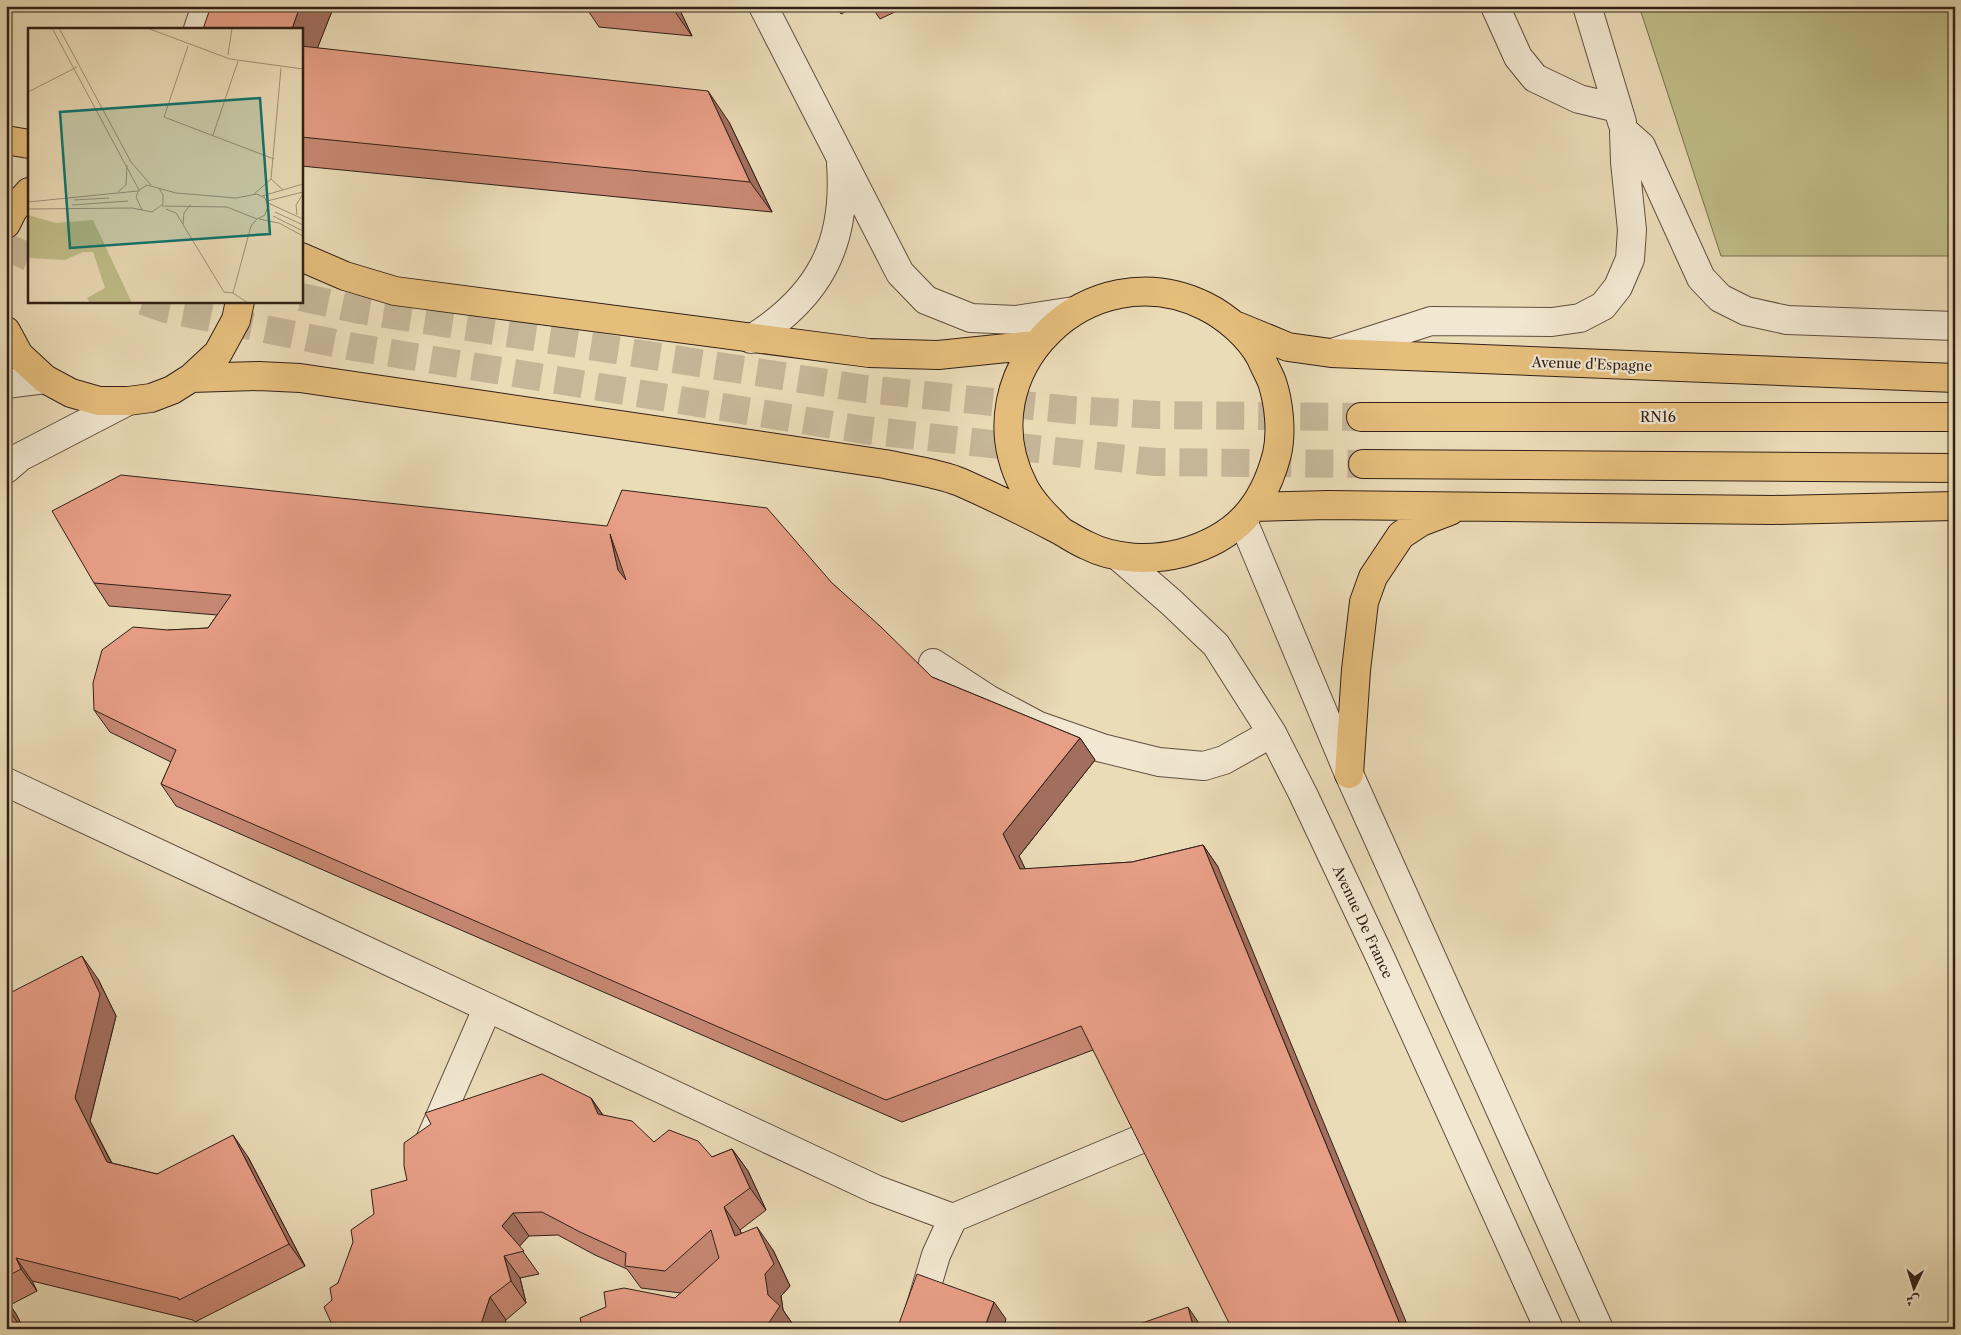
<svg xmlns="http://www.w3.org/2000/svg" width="1961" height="1335" font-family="'Libre Caslon Text',Amiri,serif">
  <rect width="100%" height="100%" fill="#ebdcb8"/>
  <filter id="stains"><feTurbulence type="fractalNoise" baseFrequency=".004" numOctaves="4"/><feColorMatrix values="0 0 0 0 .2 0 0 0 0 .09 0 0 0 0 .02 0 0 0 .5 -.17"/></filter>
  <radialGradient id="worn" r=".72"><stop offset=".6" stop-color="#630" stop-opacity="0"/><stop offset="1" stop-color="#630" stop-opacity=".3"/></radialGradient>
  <path fill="#c0be89" stroke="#786f50" d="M1639,6H1955V256H1721Z"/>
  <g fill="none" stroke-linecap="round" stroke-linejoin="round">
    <path stroke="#c6b698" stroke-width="28" stroke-dasharray="28 14" stroke-linecap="butt" d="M6,247L29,257
      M301,297L360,310L865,389L1072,410L1157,415L1361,417
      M143,301L166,309L354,347L864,430L1155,462L1363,464"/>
    <g stroke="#604f3f" stroke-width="30">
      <path id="minor" d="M763,6L900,273L926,300L971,318L1016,320L1074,311
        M1495,6L1518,57L1535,78L1579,99L1617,108
        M1587,6L1622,122
        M198,29L206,6
        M751,339C819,297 847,244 841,164
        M1335,352L1431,321L1552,322L1580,318L1603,306L1618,287L1630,259L1632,230L1625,162L1624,131L1641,146L1701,278L1720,298L1746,311L1787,320L1955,326
        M6,384L45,379
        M6,469L20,457L128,401
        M1243,521L1349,774L1599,1329
        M1118,556L1171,602L1216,645L1272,733L1303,794L1381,959L1549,1329
        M933,663L988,699L1039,726L1102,748L1159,762L1204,766L1224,760L1272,733
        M6,782L875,1189L953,1218L936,1255L914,1329
        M430,1140L487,1009
        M953,1218L1172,1126"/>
    </g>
    <g stroke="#312017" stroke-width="30">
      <path id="major" d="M6,140L29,144
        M6,224L13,210L29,192
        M301,257L345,276L395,291L869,353L938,355L1036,345
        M1237,326L1288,347L1331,353L1955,378
        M6,331L19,355L45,379L71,393L99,401H128L151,398L172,390L191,378L218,353L236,320L240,301
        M191,378L259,376L300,378L885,464C908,469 939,473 960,482C994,497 1027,513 1059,530C1068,535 1077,541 1086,545C1115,560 1151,561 1182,553C1235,538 1263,508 1277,454C1282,432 1279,403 1272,382C1269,374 1264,366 1261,358C1249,336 1227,317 1205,306C1089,249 964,372 1024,487C1033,504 1047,517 1061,531
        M1361,417H1955
        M1363,464L1955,468
        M1254,507L1328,505L1773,510L1955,506
        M1349,774L1356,670L1364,602L1373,577L1401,535L1421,522L1450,511"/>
    </g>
    <use href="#minor" stroke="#f2e8d1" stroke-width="28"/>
    <use href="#major" stroke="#e6be7c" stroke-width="28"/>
  </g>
  <path fill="#c78873" stroke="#312017" d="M334,6L317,48L729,122L772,212L301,166V29Z
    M585,6H678L692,36L599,27Z
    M836,6H857L841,14Z
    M871,6H938L920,9H901L880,19Z
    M94,583H832L932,677L1080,738L1095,760L1019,856L1025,869L1132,862L1203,845L1218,867L1093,1050L902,1122L176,806L161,784L171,762L110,732L94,710L168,630L208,628L217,615L109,606Z
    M98,979L116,1016L90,1121L112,1163L157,1174L248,1157L305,1266L195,1322L193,1320L32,1281L37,1291L10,1305L16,1314L24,1329H6V995Z
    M591,1098L603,1115L654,1142L712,1157L732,1149L748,1171L766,1210L740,1230L741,1233L773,1250L790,1286L781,1296L783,1310L796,1329H583L675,1298L681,1293L641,1288L627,1269L595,1255L558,1235L529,1236L519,1246L539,1274L520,1278L526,1303L506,1320L332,1300L338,1283L374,1214L407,1180Z"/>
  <path fill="#a26f5e" stroke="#312017" d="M300,6H334L310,67L301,57V29H292Z
    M671,6H678L692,36Z
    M708,91L729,122L772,212L750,182Z
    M610,534L634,593L618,570Z
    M1080,738L1095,760L1019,856L1036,891L1020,869L1003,834Z
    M1203,845L1218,867L1409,1329H1402Z
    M82,956L98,979L116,1016L90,1121L122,1184L107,1162L75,1098Z
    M591,1098L606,1120L598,1114Z
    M233,1135L248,1157L305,1266L289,1244Z
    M732,1149L748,1171L766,1210L750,1188Z
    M724,1207L740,1230L751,1258L735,1236Z
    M513,1213L529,1236L517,1249L502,1226Z
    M757,1227L773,1250L790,1286L781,1296L783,1310L796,1329H772L768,1324Z
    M504,1256L520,1278L526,1303L511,1281Z
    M16,1258L32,1281L37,1291L21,1269Z
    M490,1297L506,1320L503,1329H484L481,1324Z
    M6,1300L16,1314L24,1329H22L13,1316L6,1303Z
    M994,1302L1006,1319L1003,1329H984Z
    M1188,1307L1203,1329H1194Z
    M737,1324L740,1329H736Z"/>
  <path fill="#e79e86" stroke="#312017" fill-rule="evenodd" d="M211,6H300L292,29H203Z
    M301,46L708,91L750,182L301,137Z
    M121,475L607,526L622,490L767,508L832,583L880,626L932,677L1080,738L1003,834L1020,869L1132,862L1203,845L1402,1329H1232L1081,1026L886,1100L161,784L176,750L94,710L93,683L102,650L133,627L168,630L208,628L231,595L94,583L52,511ZM610,534L626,580L618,570Z
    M82,956L100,994L75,1098L107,1162L157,1174L233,1135L289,1244L179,1300L178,1298L16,1258L21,1269L6,1277V995Z
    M542,1074L591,1098L598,1114L632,1121L654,1142L669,1130L698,1141L712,1157L732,1149L750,1188L724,1207L735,1236L757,1227L774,1264L765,1274L768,1295L780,1306L768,1324H737L736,1329H583L580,1318L606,1307L604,1292L624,1288L675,1298L719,1258L711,1230L665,1271L625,1266L626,1253L580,1232L542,1212L513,1213L502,1226L524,1251L504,1256L511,1281L490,1297L481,1324L486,1329H334L324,1307L332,1300L330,1288L338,1283L353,1242L351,1230L374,1214L371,1190L407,1180L404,1166V1143L431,1124L425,1113Z
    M917,1274L994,1302L984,1329H897Z
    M6,1303L13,1316L6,1314Z
    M1188,1307L1194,1329H1125Z"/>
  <g text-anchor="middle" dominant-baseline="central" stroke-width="4.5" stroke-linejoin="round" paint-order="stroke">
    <g font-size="14" fill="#312017" stroke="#f2e8d1">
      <text transform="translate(1592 364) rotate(2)">Avenue d'Espagne</text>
      <text x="1658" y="417">RN16</text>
      <text transform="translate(1363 922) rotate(65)">Avenue De France</text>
    </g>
  </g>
  <g transform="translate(28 28)">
    <rect width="275" height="275" fill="#ebdcb8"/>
    <path d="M0,187L28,195L65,192L104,275H62L59,270L77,260L65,224H55L37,232L0,230Z" fill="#c0be89"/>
    <path fill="none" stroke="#a19178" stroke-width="1" d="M24,0L111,162M31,0L103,134L123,157M119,0L202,31L275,41M160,18L136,89L246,131M200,27L204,0M0,64L49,39M185,107L210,33M243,151L255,162M90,164L98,157L99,137M226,166L243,151L253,40M234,168L275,156M46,172L81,170M239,173L275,164M0,174L110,163M240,175L275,191M44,177L100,173M0,181L104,180L124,184L135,176V167L131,160M138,181L148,185L196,264L205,265L220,275M114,182L108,169L111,162L119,157L148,165L208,170L229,166L237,170L240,178L237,187L229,191L199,179L134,178M247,184L275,197M269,187L268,177L275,166M245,188L275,203M231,191L251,195L275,208M155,196L156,185L162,177M205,265L223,198L229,191"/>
    <path fill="#0f766e" fill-opacity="0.15" stroke="#0f766e" stroke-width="2.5" d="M232,70L242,206L42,220L32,84Z"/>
    <rect width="275" height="275" fill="none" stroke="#312017" stroke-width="2.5"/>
  </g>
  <rect width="1961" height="1335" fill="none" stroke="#ebdcb8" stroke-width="25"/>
  <rect x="8" y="8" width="1946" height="1320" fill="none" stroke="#312017" stroke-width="2.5"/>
  <rect x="12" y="12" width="1936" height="1310" fill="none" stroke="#312017"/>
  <g transform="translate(1914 1288) rotate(184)" stroke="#f2e8d1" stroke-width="4" paint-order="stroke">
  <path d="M0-4L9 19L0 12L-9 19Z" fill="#312017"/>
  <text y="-8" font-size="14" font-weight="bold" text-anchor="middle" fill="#312017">ش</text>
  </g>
  <rect width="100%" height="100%" filter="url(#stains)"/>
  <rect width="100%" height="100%" fill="url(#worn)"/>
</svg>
